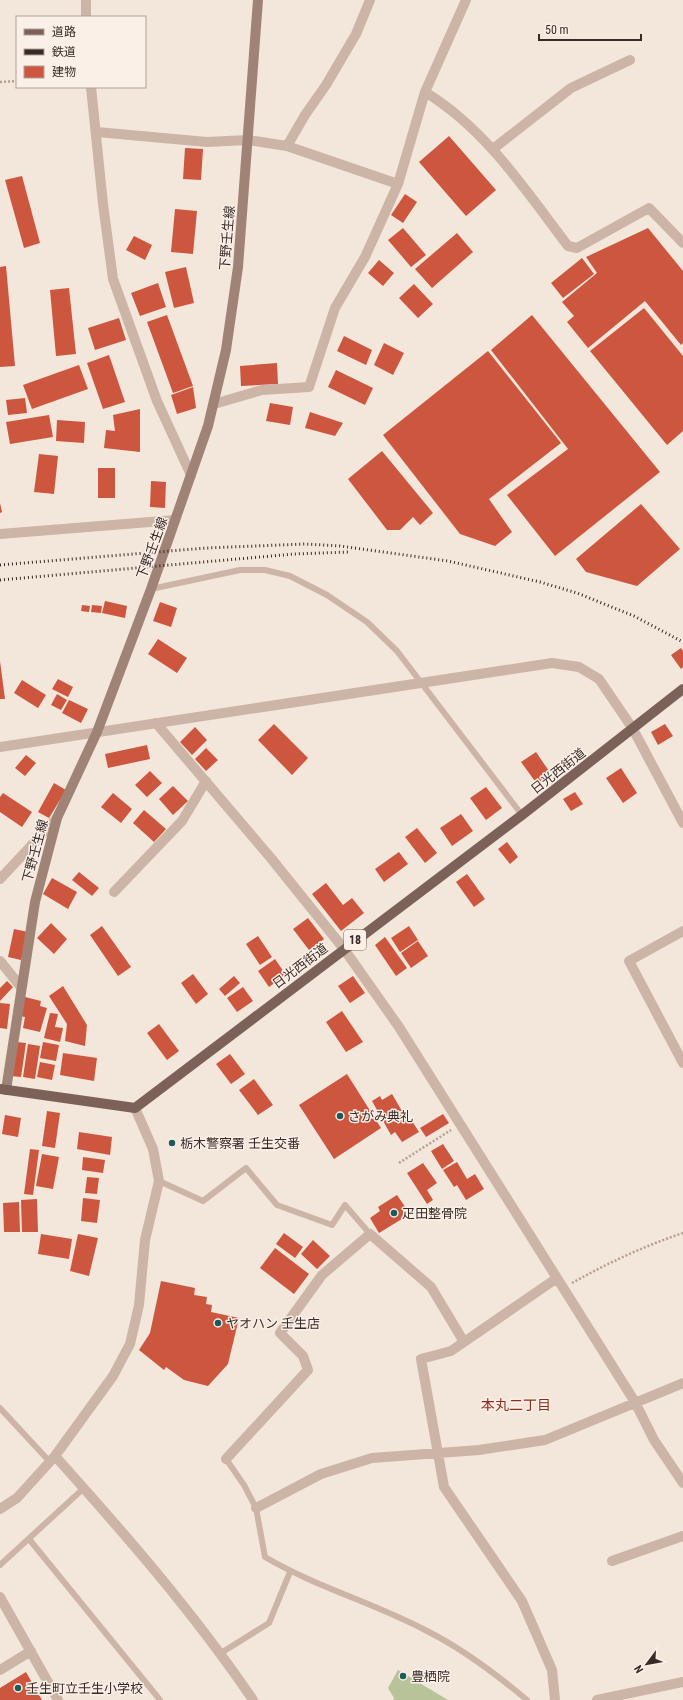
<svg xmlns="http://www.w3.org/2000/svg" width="683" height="1700" font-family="'Roboto Condensed','Noto Sans JP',sans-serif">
  <rect width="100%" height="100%" fill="#f3e6db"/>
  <path fill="#b9c39a" d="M398,1670L448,1700H393L394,1698L388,1688Z"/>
  <path fill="#cd563f" d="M449,136L496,190L466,216L419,162Z
    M185,148L203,149L201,180L183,179Z
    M22,176L40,243L24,248L5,180Z
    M405,194L417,202L403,223L391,215Z
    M175,209L197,211L193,254L171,252Z
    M403,228L426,255L411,267L388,240Z
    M648,228L683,271V343L681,345L645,301L588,348L567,322L574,316L562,302L597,273L586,257Z
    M457,233L473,252L432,288L415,269Z
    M134,236L152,245L145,260L126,250Z
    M582,258L594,274L563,298L551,283Z
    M379,260L394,273L383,286L368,273Z
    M6,266L15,366L0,367V267Z
    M186,267L194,303L174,308L165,272Z
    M158,283L166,307L140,316L131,293Z
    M414,284L433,304L418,318L399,298Z
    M69,288L76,354L56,356L50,290Z
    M644,308L683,356V431L667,445L590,351Z
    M167,315L193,386L173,393L147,322Z
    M532,315L660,472L555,556L507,495L568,449L491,350Z
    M119,318L126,340L95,350L88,328Z
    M344,336L372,350L366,365L337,351Z
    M384,343L404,353L393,375L374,365Z
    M488,351L561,443L489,499L512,532L495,546L460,534L383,435Z
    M109,355L125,402L103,409L87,363Z
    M277,363L278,384L241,386L240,366Z
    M79,365L88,389L32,409L23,385Z
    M336,370L373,388L365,405L328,387Z
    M193,387L196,408L177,414L171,395Z
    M25,398L27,413L8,415L6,400Z
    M270,403L293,407L290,425L266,421Z
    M140,409V452L104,448L106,430L115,431L113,415Z
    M310,412L343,423L335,436L305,428Z
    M49,415L53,437L10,444L6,422Z
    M57,420L85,422L84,443L56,441Z
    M382,451L433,513L420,525L413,517L400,530H387L348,479Z
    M39,454L58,456L54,494L34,492Z
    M98,468H115V498H98Z
    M151,481L166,482L165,508L150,507Z
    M0,503L2,512L0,513Z
    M641,504L680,549L637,586L586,572L576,559Z
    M105,601L127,606L125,618L102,613Z
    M160,602L177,608L171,627L153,621Z
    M82,605L90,606L89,612L81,611Z
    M92,605L102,606L101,613L91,612Z
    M158,639L187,658L177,673L148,654Z
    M681,648L683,651V667L681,669L671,655Z
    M0,661L5,699H0Z
    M58,679L73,687L68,697L52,689Z
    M22,680L46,695L38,708L14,693Z
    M57,694L67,700L61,710L51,705Z
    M69,700L88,709L81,723L62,713Z
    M274,724L308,758L292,775L258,740Z
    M665,724L673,736L658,745L651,732Z
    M195,727L207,740L192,755L180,742Z
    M147,745L150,759L108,768L105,754Z
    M206,748L218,760L206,771L195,759Z
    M536,752L551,774L537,784L521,762Z
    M26,755L36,763L25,776L15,768Z
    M621,768L637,793L623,803L606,778Z
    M150,771L162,783L147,797L135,785Z
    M54,783L66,790L49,818L38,812Z
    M173,786L188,801L173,815L159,799Z
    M486,787L502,808L486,820L470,798Z
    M575,792L583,804L571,811L563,799Z
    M3,793L32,812L22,827L0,812V797Z
    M113,793L132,809L121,823L101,807Z
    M144,810L166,829L154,842L133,823Z
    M461,814L473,831L452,846L440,828Z
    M417,828L437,853L425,863L405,837Z
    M507,842L518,857L510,864L498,849Z
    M399,852L408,864L384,882L375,869Z
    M79,872L99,888L92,896L72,880Z
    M467,874L485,899L474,907L456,882Z
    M52,878L77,892L68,909L43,894Z
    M326,883L343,905L352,898L364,913L341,931L312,894Z
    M308,918L324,939L309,950L293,929Z
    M51,923L67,939L54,954L37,938Z
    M102,926L131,967L118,976L90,935Z
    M409,926L418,940L400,952L391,938Z
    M14,929L28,932L21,960L8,957Z
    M258,936L272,957L260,965L246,944Z
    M385,937L407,968L396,976L375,945Z
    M418,941L428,956L411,968L401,953Z
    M275,959L286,975L269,987L258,971Z
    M193,974L208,994L196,1004L181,983Z
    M234,976L240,983L225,996L219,989Z
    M353,976L365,993L350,1003L338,986Z
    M7,981L13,987L0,1001V988Z
    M63,986L87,1025L85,1046L65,1041L67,1024L49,996Z
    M243,987L253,1001L237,1012L227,998Z
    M25,997L41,1001L40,1006L47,1008L40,1032L23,1028L25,1017L20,1016Z
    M0,1003L10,1004L7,1029L0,1028Z
    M342,1011L363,1042L346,1052L326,1022Z
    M50,1013L58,1014L55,1027L63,1028L60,1042L44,1038Z
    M159,1024L179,1051L167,1060L147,1033Z
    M16,1042L26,1043L21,1077L11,1076Z
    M43,1042L59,1045L56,1061L40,1058Z
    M28,1044L40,1046L35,1079L23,1077Z
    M63,1053L97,1058L94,1081L60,1075Z
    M230,1054L245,1074L231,1084L216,1064Z
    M40,1062L55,1065L52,1080L37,1077Z
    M347,1074L381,1128L334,1159L299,1105Z
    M254,1079L273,1105L258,1115L239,1090Z
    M392,1094L409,1123L412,1121L419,1132L402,1142L395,1132L391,1135L372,1101L380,1096L382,1100Z
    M47,1111L60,1113L55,1148L42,1146Z
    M443,1114L449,1123L426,1137L420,1128Z
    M5,1115L21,1118L18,1137L2,1134Z
    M79,1132L112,1137L110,1155L77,1149Z
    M443,1144L454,1161L442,1169L431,1151Z
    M30,1149L39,1150L33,1195L24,1194Z
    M42,1154L59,1157L53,1189L36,1186Z
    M83,1157L105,1160L103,1173L82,1170Z
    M457,1162L467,1179L475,1174L484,1189L466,1200L457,1185L454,1187L443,1170Z
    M423,1163L437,1183L427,1190L433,1200L427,1204L407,1173Z
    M87,1177L99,1178L97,1194L85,1193Z
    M397,1195L410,1214L379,1233L370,1218L380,1211L378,1207Z
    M83,1198L100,1200L97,1223L81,1221Z
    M37,1199L38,1232H22L21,1200Z
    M19,1202L20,1232H4L3,1203Z
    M284,1233L303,1247L295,1258L276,1244Z
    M41,1234L72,1239L69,1259L38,1254Z
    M78,1234L98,1238L89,1276L70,1271Z
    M313,1240L330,1256L317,1269L301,1254Z
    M275,1248L309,1274L294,1294L260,1268Z
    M161,1281L195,1288L194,1295L207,1297L206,1304L212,1305L211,1312L239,1318L228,1364L208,1386L184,1380L166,1367L164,1370L139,1350L150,1333Z
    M26,1672L42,1700H0V1688Z"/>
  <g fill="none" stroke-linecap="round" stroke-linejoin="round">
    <path stroke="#b89e90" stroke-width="2.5" stroke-dasharray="2 2" stroke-linecap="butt" d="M0,82L17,81
      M399,1163L451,1130
      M572,1283C608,1263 644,1246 683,1233"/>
    <path stroke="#ccb5a6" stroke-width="6" d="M151,589L240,570H265L290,576L327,595L367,622L397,651L522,815
      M159,1181L203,1201L246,1168L277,1205L332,1225L345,1205L370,1234
      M0,1408L50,1462
      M226,1459L244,1485L256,1508L265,1557C316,1587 374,1603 427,1631C463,1649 496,1674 527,1700
      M29,1539L160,1700
      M0,1565L84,1488
      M221,1653L269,1623L290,1572"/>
    <path stroke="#ccb5a6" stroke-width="10" d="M86,0V17
      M91,87L103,204L113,279L157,401L191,475
      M425,92C486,129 526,191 568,246L577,248L649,208L683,243
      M97,132L207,142L248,140L287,146L398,184
      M287,146L305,115L326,85L356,34L370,0
      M493,149L571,88L630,60
      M214,404L262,390L309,387L335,308L365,257L398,184L425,92L466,0
      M0,534L175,520
      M156,723L270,857L344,949L399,1027L635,1402L654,1440L683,1483
      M0,879L57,818
      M114,892L182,821L206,781
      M683,931L629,961L683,1063
      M0,961L21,987
      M55,1456C125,1534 194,1613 253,1700
      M226,1459L308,1370L303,1356L280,1333L322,1275L370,1234L431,1287L464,1342
      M256,1508L321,1474L372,1458L479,1450L545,1440L683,1383
      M0,1509L17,1498L55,1456L113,1376L130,1344L139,1305L145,1240L159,1181L153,1149L135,1108
      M612,1561L683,1536
      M0,1597L58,1700
      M0,1670L31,1651
      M555,1700L552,1670L522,1601L444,1487L421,1359L451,1351L557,1278
      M597,1700L683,1682"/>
    <path stroke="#ccb5a6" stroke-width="10" d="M0,747L552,663L579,667L599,679L633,729L683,823"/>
    <path stroke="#a08377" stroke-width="10" d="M6,1090L35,902L57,818L97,732L151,589L208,426L226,350L238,267L258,0"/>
    <path stroke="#7b6158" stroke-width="10" d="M0,1089L135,1108L522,815L683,689"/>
    <path stroke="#382b27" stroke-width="3" stroke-dasharray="1 3" stroke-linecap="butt" d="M0,565L206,548L305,544L340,546L448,561L540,582L577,593L634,616L683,642
      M0,580L294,554L349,552"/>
  </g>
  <g fill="#1a5c5b" stroke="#fbf0e8" stroke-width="1.5">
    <circle cx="340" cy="1116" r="4"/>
    <circle cx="172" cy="1143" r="4"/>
    <circle cx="394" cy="1213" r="4"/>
    <circle cx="218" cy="1323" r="4"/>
    <circle cx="403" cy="1676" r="4"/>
    <circle cx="18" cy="1688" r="4"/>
  </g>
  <g text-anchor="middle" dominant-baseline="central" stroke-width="3" stroke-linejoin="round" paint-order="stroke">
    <rect fill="#fbf0e8" stroke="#726661" stroke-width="1" x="344" y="930" width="22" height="20" rx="3"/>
    <g font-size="12" font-weight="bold" fill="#382b27">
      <text x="355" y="940">18</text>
    </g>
    <g font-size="13" fill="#382b27" stroke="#fbf0e8">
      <text transform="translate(227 238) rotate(-85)">下野壬生線</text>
      <text transform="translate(152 548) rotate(-70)">下野壬生線</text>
      <text transform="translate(558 771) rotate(-38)">日光西街道</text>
      <text transform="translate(35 851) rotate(-75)">下野壬生線</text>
      <text transform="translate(300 966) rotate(-37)">日光西街道</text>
    </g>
    <g font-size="13" fill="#382b27" stroke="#fbf0e8" text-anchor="start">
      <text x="348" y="1116">さがみ典礼</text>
      <text x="180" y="1143">栃木警察署 壬生交番</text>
      <text x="402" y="1213">疋田整骨院</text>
      <text x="226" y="1323">ヤオハン 壬生店</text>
      <text x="411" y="1676">豊栖院</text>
      <text x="26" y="1688">壬生町立壬生小学校</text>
    </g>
    <g font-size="14" fill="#8c2d1b" stroke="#fbf0e8">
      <text x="516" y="1405">本丸二丁目</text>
    </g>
  </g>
  <rect x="16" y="16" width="130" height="72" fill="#fbf0e8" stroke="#ada19b"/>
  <rect x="24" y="29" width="20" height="6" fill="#7b6158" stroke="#ada19b"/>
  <text x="52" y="36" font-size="12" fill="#382b27">道路</text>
  <rect x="24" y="49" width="20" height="6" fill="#382b27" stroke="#ada19b"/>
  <text x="52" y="56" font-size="12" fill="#382b27">鉄道</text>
  <rect x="24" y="66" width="20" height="12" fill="#cd563f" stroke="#ada19b"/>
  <text x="52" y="76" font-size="12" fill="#382b27">建物</text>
  <g transform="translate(647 1664) rotate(238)" stroke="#fbf0e8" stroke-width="3" paint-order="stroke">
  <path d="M0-3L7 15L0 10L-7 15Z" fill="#382b27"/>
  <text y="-6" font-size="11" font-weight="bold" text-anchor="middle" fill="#382b27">N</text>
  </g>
  <path d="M539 34v6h102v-6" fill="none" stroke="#382b27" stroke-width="2"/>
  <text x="545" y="34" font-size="12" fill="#382b27" stroke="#fbf0e8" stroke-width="3" paint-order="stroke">50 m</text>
</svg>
